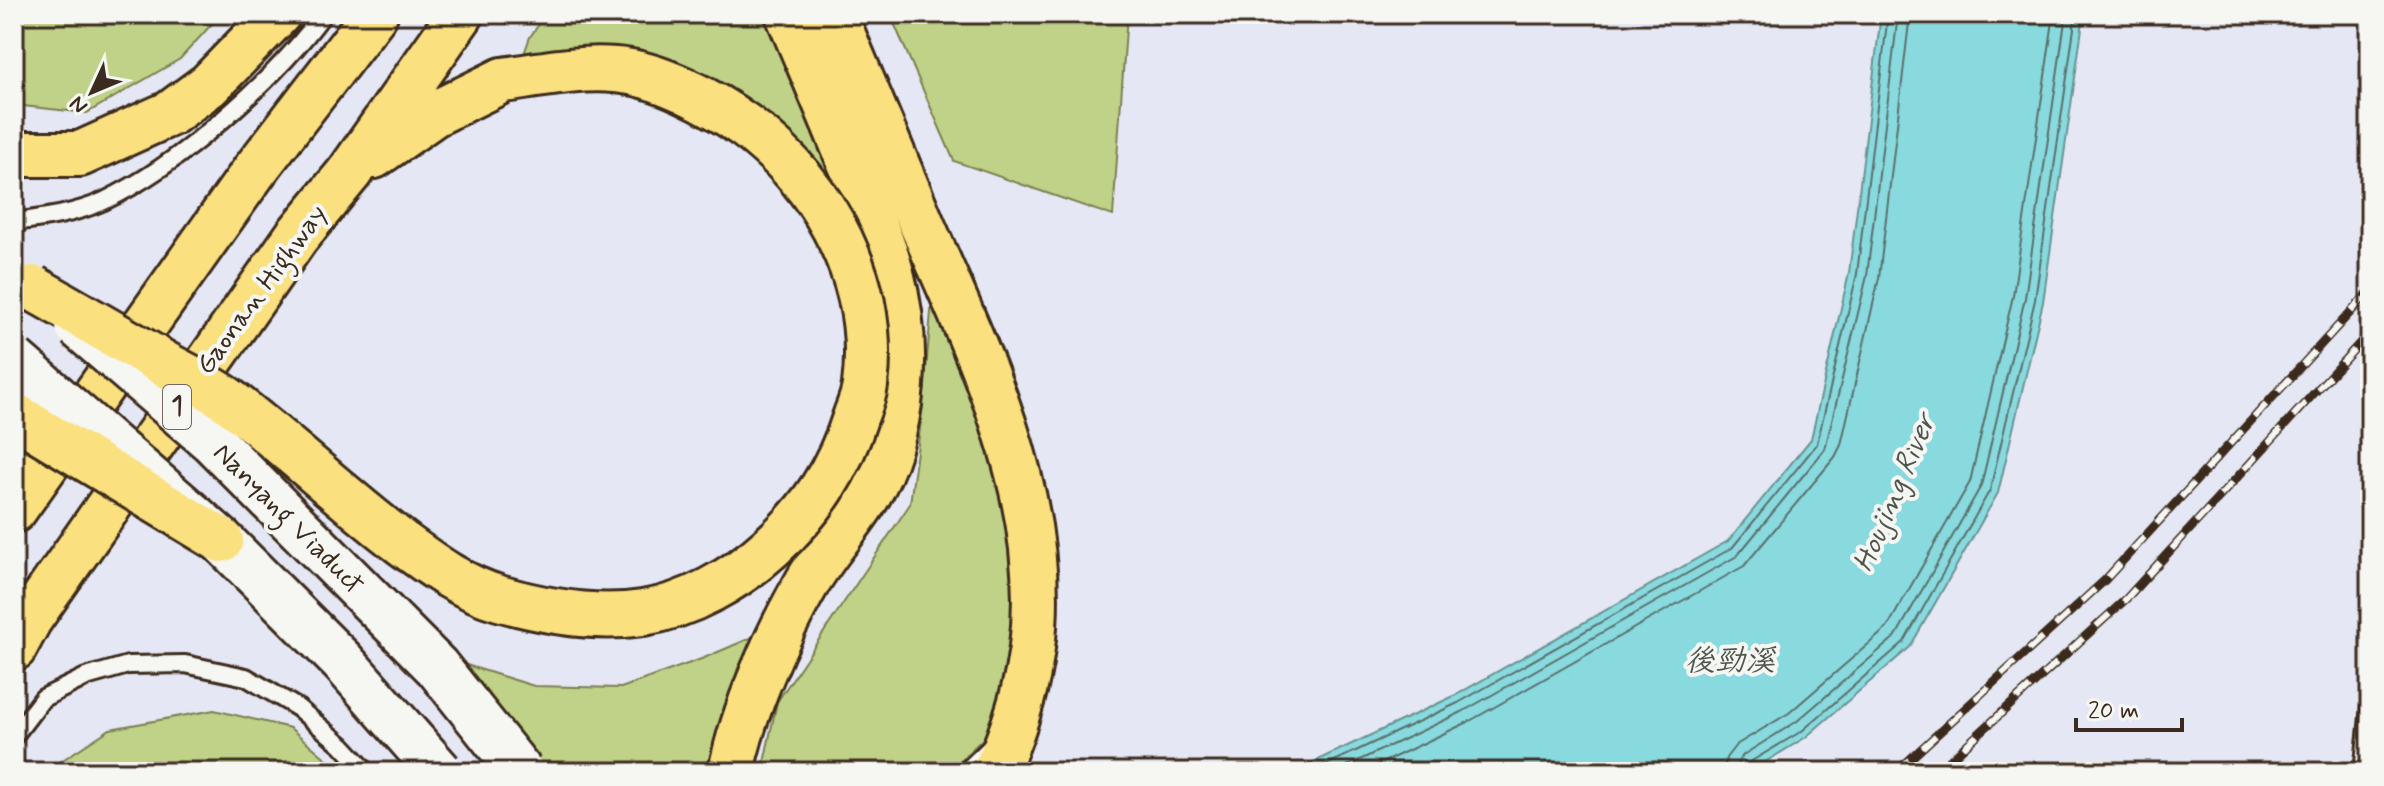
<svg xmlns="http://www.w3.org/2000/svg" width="2384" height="786" font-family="Mynerve,'LXGW WenKai TC',sans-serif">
  <rect width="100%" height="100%" fill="#e5e8f4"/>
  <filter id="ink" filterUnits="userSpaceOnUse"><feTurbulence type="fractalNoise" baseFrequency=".0125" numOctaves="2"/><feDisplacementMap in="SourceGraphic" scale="16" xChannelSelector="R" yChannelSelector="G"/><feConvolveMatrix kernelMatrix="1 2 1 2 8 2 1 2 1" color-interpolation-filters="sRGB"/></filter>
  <g filter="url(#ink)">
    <path fill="#bfd287" stroke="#7d7e52" stroke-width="2" d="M14,14H221L180,59L87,113L14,105Z
      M546,14H774L864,248L787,143L531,61L524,54L530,37Z
      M890,14H1127L1113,216L954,161Z
      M933,288L1002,475L1015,557V675L991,731L948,772H762L777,702L910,504L923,406Z
      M762,633L738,668L710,772H540L447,659L534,686L621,688L704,658Z
      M214,710L290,728L342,772H48L52,767L110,729Z"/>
    <path fill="#88dadf" stroke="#699492" stroke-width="2" d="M1881,14H2084L2043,302L1998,493L1910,647L1806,737L1749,772H1292L1454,696L1728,541L1811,439L1849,273Z"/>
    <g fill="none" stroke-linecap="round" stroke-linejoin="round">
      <path stroke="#5a706b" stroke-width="2" d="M1311,772L1458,703L1732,548L1817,444L1857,274L1888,14
        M1334,772L1462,712L1737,556L1825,449L1867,276L1898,14
        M1363,772L1468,722L1744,566L1835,457L1841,445L1879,278L1910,14
        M1724,772L1726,758L1736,745L1789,713L1887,628L1970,482L2013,296L2054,14
        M1736,772L1738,763L1743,755L1796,722L1896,636L1981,486L2025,298L2066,14
        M1746,772L1750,762L1802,731L1904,642L1990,490L2035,300L2076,14"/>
      <g stroke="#3b2a1e" stroke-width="22">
        <path id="lane" d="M14,222C45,218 75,214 104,201C178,166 275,80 323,14
          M14,736L43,698L86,677L128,665L185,664L246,677L298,708L342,745L367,772
          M965,772L990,748
          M2363,772L2370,708"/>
      </g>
      <g stroke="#3b2a1e" stroke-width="50">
        <path id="primary" d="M834,14C863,85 893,156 923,227C987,373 1067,535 1022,698C1015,723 1007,749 994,772
          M14,154H80L171,113L209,85L278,14
          M374,156L434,114L503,80
          M14,453L62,406
          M14,510L255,170L375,14
          M14,648L29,620L297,236L349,173L461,14
          M731,772C743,711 776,636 808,581C825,552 849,526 867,497C906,433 910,344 891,273C884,246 872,220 862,193C839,133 813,74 788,14"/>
      </g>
      <use href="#lane" stroke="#f6f6f2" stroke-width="16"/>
      <use href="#primary" stroke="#fbe080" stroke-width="44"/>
      <g stroke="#3b2a1e" stroke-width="9">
        <path id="rail" d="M1896,772L2105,580L2370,291
          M1937,772L2126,599L2370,332"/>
      </g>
      <use href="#rail" stroke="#f6f6f2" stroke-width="6" stroke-dasharray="18" stroke-linecap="butt"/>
      <g stroke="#3b2a1e" stroke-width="50" stroke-linecap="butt">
        <path id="secondary-bridge" d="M78,326L212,441L437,667L521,772
          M14,360L221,540L343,662L440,772"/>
      </g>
      <g stroke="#3b2a1e" stroke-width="50" stroke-linecap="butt">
        <path id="primary-bridge" d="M33,288C77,313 121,338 165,364C186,376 209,386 228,400C288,445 342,498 402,543C432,565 463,588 499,598C544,611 596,620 643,613C689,606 736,579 770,548C812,511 839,469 856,415C860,405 864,395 865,385C878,284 826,186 747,127C713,102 658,73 615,70C578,67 539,75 503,80
          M14,415L221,540"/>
      </g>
      <use href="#secondary-bridge" stroke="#f6f6f2" stroke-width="44"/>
      <use href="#primary-bridge" stroke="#fbe080" stroke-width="44"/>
    </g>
  </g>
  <g text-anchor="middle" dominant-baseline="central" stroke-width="8" stroke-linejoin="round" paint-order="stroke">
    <rect fill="#f6f6f2" stroke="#73675e" stroke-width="2" x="163" y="385" width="28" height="44" rx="6"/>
    <g font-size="26" font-weight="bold" fill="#3b2a1e">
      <text x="177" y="407">1</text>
    </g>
    <g font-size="28" fill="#3b2a1e" stroke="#f6f6f2">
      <text transform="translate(262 290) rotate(-54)">Gaonan Highway</text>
      <text transform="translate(288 519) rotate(45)">Nanyang Viaduct</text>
    </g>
    <g font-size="30" font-style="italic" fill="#4e564e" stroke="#f6f6f2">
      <text transform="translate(1895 493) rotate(-67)">Houjing River</text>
      <text x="1730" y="661">後勁溪</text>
    </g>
  </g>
  <rect width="2384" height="786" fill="none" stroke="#f6f6f2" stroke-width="48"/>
  <rect x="24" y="24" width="2336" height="738" fill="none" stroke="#3b2a1e" stroke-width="3" filter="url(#ink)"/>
  <g transform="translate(92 92) rotate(226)" stroke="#f6f6f2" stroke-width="6" paint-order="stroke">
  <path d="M0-6L14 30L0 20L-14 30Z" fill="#3b2a1e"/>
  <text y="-12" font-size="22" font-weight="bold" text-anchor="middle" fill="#3b2a1e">N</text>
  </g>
  <path d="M2076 718v12h106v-12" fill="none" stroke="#3b2a1e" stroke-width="4"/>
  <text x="2088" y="718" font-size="24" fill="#3b2a1e" stroke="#f6f6f2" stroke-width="6" paint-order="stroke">20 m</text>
</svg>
